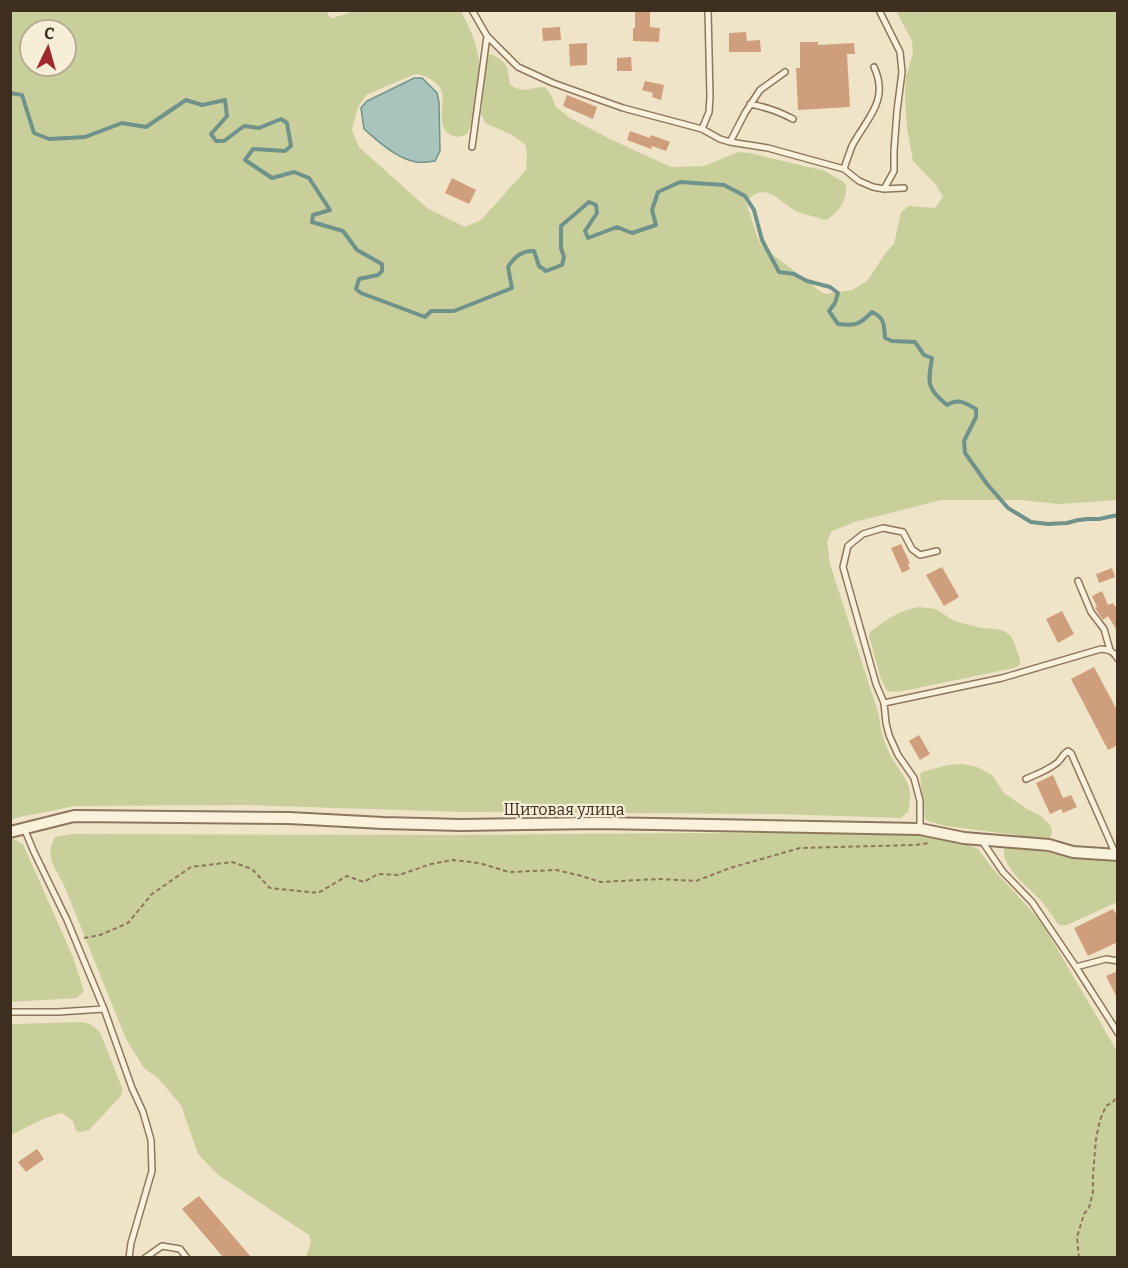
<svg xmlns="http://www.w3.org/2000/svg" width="1128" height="1268" font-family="Bitter,serif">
  <rect width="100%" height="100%" fill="#f0e4c8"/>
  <path fill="#c9cf9b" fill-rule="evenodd" d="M326,10L329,16L332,18L355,11H461C467,23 474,36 477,50C483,74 475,101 471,125L467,134C461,137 455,138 449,134C436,125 445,105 442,92C438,81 425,75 415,74L366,95L358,107L352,130L359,147L427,208L465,227L481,220L526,170L527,155L525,144L512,135L485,123L481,114L487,56L491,54C509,63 507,66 510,85C529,95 527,87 545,87L551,95L556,107L570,118L612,140L671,167L704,166L738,152L750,153L825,171L845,183C849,198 839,213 826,220C816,217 807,215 798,212C779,203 766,179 746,202L758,239L762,246L821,292L826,294L852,290L867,281L887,251L894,244L901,212L909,206L935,208L943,197L936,185L913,161L907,128L905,95L906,76L913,53L912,41L896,11H1117V500L1058,504L1021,500H941L855,522L832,531L827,541L830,564L879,715C880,729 884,743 891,756C904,779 915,784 908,812L901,818L777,814L462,812L244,805L75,806L20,817L11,820L10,11ZM30,30H66V66H30Z
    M919,607L936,609L954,621L981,628L997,629L1004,631L1010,635L1013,640L1020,659V665L1014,668L908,690L897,692L887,691L881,679L869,636L870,632C888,619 897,611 919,607Z
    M963,764L977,767L992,775L1004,793L1027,809L1041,816L1051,826L1052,833L1050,838L1047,839L946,826L928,821L925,819L920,775L922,772L948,765Z
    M688,833L918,834L970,845L978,849L993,869L1041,921L1117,1051V1257H306L311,1242L309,1235L218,1175L198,1154L181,1105L158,1078L144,1068L126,1039L63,883C53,865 45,856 55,837L72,834L458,835Z
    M14,839L23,844L73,957L84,991L77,998L11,1002L10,840Z
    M1010,847L1047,852L1072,859L1117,860V902L1067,925H1060L1057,923C1052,916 1048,909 1043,903C1031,889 1002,869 1004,849Z
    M81,1022L90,1024L100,1032L123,1090L120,1097L89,1130L81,1132L76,1131L73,1121L62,1113C44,1117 28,1127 11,1135V1024Z"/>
  <path fill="#a9c4bc" stroke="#6f938a" stroke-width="1.5" d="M414,78H422L437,93L439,102L440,151L435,161C429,162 422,163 416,162C396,158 379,142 364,129L361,108L367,101Z"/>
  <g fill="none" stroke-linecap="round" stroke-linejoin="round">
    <path stroke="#6f938a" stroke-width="4" d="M10,93L22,95L34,133L49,139L85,137L122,123L146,127L186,100L202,105L225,100L227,116L211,134L216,141H224L244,126L259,128L281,119L287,123L291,146L285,151L253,149L245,160L272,178L294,172L309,178L330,210L313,215L312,222L343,231L357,250L382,264V271L378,275L359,279L356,289L361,293L425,317L431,311H454L512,288L508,267C514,257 522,250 534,251L539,266L546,271L562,265L564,257L561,248V226L589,202L596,205L597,213L585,231L588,238L617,227L632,233L656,225L652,210L658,192L680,182L724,185L745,196L754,210L762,240L779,272L794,274L807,281L830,287L838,293L835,303L829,311L838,324C856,326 859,325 872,312C885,318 884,325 885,338L892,341L915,342L924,355L932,358C928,383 926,388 947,405C959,398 965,403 976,409V417L964,441L965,453L987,484L1008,508L1031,522L1048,524L1067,523L1078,520L1088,519H1099L1118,515"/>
  </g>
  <path fill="#cf9f7d" d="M635,10H650V27L660,28L659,42L633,41V28H635Z
    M560,27L561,40L543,41L542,28Z
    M746,32L747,41L760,40L761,52H729V33Z
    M800,42H818V45L854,43L855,54H847L850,107L798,110L796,68H800Z
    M587,43V65L570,66L569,44Z
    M631,57L632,71H617V58Z
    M645,81L664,85L661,100L652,97L653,93L642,90Z
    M567,95L597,107L593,119L563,106Z
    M630,131L650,138L651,135L670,142L666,151L652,146L651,149L627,140Z
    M452,178L476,190L469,204L445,193Z
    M901,544L910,563L908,564L910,569L902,573L891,548Z
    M942,567L959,597L944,606L926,575Z
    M1112,568L1115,577L1099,583L1096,574Z
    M1102,591L1108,605L1113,603L1118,611V632L1108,616L1103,620L1095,608L1097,607L1092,596Z
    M1062,611L1074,634L1058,643L1046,619Z
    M1094,667L1118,712V745L1108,750L1071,679Z
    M919,735L930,754L920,760L909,741Z
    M1053,775L1063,798L1071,795L1077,807L1063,813L1061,809L1050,814L1036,783Z
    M1113,909L1118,917V942L1088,956L1074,928Z
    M1118,971V1000L1106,976Z
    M37,1149L44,1159L26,1172L18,1162Z
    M199,1196L251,1257H223L182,1209Z"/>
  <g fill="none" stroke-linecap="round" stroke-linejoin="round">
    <g stroke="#8d765c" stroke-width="8">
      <path id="lane" d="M472,10L487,36L518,67L553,83L623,108L702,129L720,139L730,142L768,148L844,169L859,181L873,187L884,189L904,188
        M879,10L900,52L902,72L897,111L894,151V171L884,189
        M750,104C766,107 780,112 793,119
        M702,129L709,112L710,97L708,10
        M730,142L745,113L760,90L785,72
        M472,147L487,36
        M844,169C846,162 849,154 852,146C866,119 890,101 874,67
        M1078,581L1091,612L1104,629L1110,650
        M884,703L1002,678L1101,649C1110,650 1113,651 1118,659
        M1026,779C1037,774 1049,770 1058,762C1062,758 1063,754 1068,751L1071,753L1116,855
        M920,829V801L914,778L898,755L889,735L886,723L884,703L876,684L843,567L848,546L863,534L883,528L903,532L912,549L920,555L937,551
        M982,841L1003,872L1032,902L1076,967L1118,1033
        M1076,967L1106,959L1118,961
        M104,1009L132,1088L143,1112L151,1140L152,1171L131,1243L129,1258
        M10,1012H58L104,1009L67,920L34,852L24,828
        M145,1258L162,1246L180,1249L187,1258"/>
    </g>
    <g stroke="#8d765c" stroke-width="14">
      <path id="street" d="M10,832L74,816L289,818L383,823L461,825L600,823L920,829L964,838L1049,845L1073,852L1118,855"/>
    </g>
    <path stroke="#8d765c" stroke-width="2" stroke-dasharray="4.5 3" stroke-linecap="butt" d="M84,938L100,935L128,923L152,894L191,867L232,862L252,869L270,888L318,893L347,876L364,882L378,874L399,875L431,864L453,860L479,863L509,872L556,870L578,875L601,882L659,879L696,881L730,868L800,848L915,845L929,843
      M1079,1258L1077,1237L1084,1214L1089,1208L1093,1192V1174L1096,1139L1100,1120L1106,1106L1113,1102L1118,1094"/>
    <use href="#lane" stroke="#faf1dc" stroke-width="5"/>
    <use href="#street" stroke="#faf1dc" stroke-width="10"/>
  </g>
  <g text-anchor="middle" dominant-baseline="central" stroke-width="4.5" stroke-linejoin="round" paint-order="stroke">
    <g font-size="16" fill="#3d2e20" stroke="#f7eed8">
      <text x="564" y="809">Щитовая улица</text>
    </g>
  </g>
  <rect width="1128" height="1268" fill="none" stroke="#3d2e20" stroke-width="24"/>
  <g transform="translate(48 48) rotate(5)"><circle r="28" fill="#f7eed8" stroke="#ada18e" stroke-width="1.5"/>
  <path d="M0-4.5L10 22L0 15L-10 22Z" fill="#9e2a2b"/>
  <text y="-9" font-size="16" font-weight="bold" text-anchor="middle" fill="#3d2e20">С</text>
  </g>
</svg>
